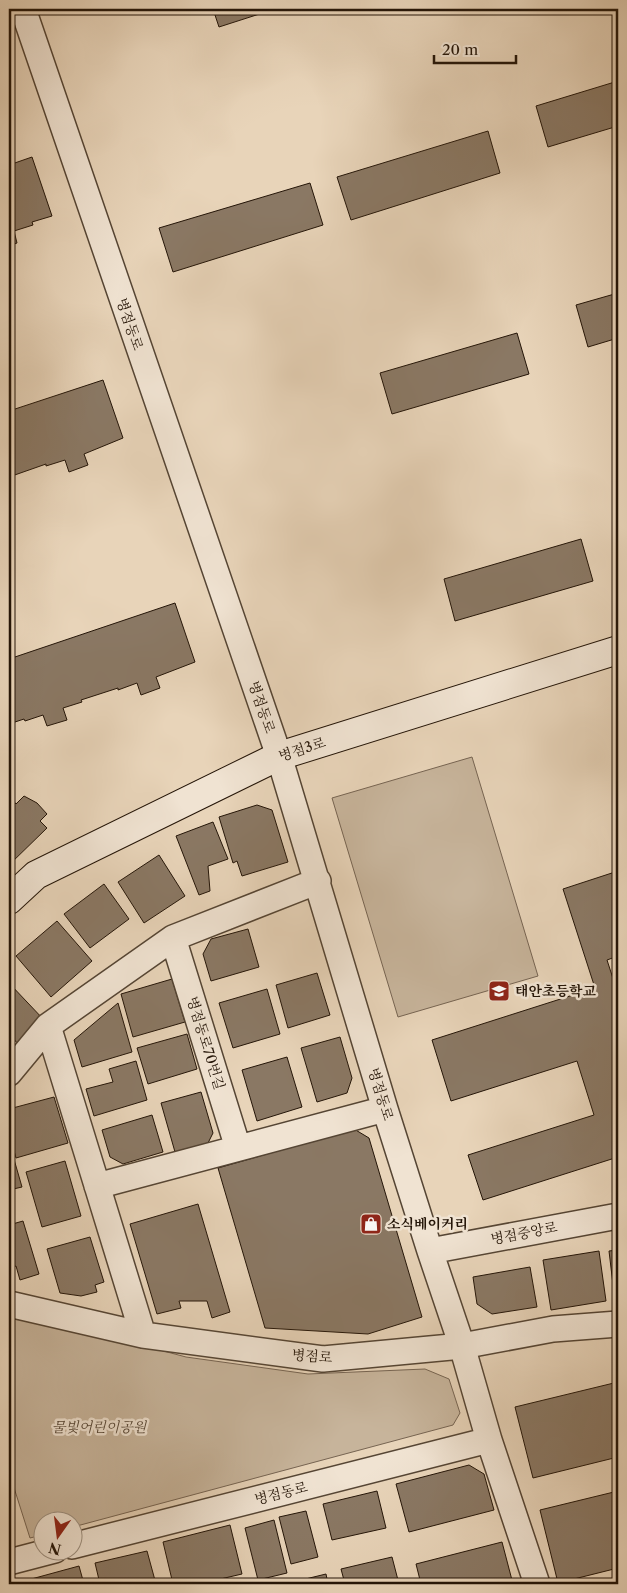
<svg xmlns="http://www.w3.org/2000/svg" width="627" height="1593" font-family="'Libre Caslon Text','Noto Serif KR',serif">
  <rect width="100%" height="100%" fill="#e8d4b9"/>
  <filter id="stains"><feTurbulence type="fractalNoise" baseFrequency=".004" numOctaves="4"/><feColorMatrix values="0 0 0 0 .2 0 0 0 0 .09 0 0 0 0 .02 0 0 0 .5 -.17"/></filter>
  <radialGradient id="worn" r=".72"><stop offset=".6" stop-color="#630" stop-opacity="0"/><stop offset="1" stop-color="#630" stop-opacity=".3"/></radialGradient>
  <path fill="#c7b49b" stroke="#766452" d="M472,757L538,976L398,1017L332,798Z
    M9,1310L186,1357L308,1374L425,1369L449,1379L460,1413L453,1425L73,1527L72,1520H42V1535L30,1538L9,1472Z"/>
  <path fill="#8a7864" stroke="#241508" d="M213,9H275L219,27Z
    M618,81V126L548,147L536,106Z
    M488,131L500,173L351,220L337,177Z
    M32,157L52,216L32,222L33,225L14,231L17,243L9,246V165Z
    M310,183L323,225L173,272L159,228Z
    M618,293V338L588,347L576,305Z
    M517,333L529,374L392,414L380,373Z
    M103,380L123,438L84,454L88,465L69,472L65,460L46,466V464L9,477V411Z
    M581,539L593,581L455,621L444,579Z
    M175,603L195,662L156,677L160,688L141,695L137,683L118,690V688L81,700L82,702L63,708L67,720L47,726L43,715L25,721L24,719L9,724V659Z
    M24,796L37,803L47,814L40,821L47,828L9,865V802L12,799L16,804Z
    M257,805L272,810L288,862L242,876L237,861L233,863L219,817Z
    M213,822L228,859L208,866L210,891L199,895L176,836Z
    M159,855L185,896L144,923L118,882Z
    M618,871V956L607,960L618,994V1157L483,1200L468,1155L594,1115L577,1061L451,1101L432,1040L595,988L563,889Z
    M104,884L129,919L90,948L64,914Z
    M57,921L92,961L51,997L16,956Z
    M248,929L259,967L211,981L203,954L211,939Z
    M317,973L330,1015L288,1028L276,985Z
    M172,979L185,1022L133,1037L121,994Z
    M9,983L45,1021L20,1046L9,1034Z
    M267,989L280,1034L233,1048L219,1003Z
    M118,1003L132,1052L82,1067L74,1040Z
    M187,1034L197,1069L148,1084L137,1048Z
    M340,1037L352,1078L347,1093L317,1102L301,1048Z
    M287,1057L302,1107L257,1121L242,1070Z
    M136,1061L147,1100L94,1116L86,1089L113,1082L109,1069Z
    M201,1092L213,1133L208,1143L175,1152L161,1103Z
    M54,1097L68,1143L16,1158L9,1132V1109Z
    M152,1115L163,1152L123,1164L110,1157L102,1130Z
    M354,1129L369,1138L422,1317L368,1334L265,1328L218,1168Z
    M9,1142L22,1187L9,1190Z
    M65,1161L81,1216L42,1227L26,1172Z
    M198,1204L230,1312L212,1318L207,1301H179L181,1308L157,1314L130,1224Z
    M23,1221L39,1274L20,1280L16,1266L9,1268V1225Z
    M90,1237L104,1282L95,1285L97,1292L81,1296L60,1293L47,1249Z
    M618,1250V1293H614L609,1251Z
    M599,1251L606,1301L551,1310L543,1260Z
    M530,1267L537,1307L492,1314L477,1304L473,1277Z
    M618,1382V1457L533,1478L515,1407Z
    M469,1465L484,1474L494,1510L409,1532L396,1484Z
    M377,1491L386,1528L332,1540L323,1504Z
    M618,1491V1568L558,1583L540,1510Z
    M306,1511L318,1557L291,1564L279,1517Z
    M274,1520L287,1573L258,1580L245,1528Z
    M230,1525L242,1574L199,1584H173L163,1542Z
    M502,1542L513,1584H421L416,1564Z
    M147,1551L156,1584H100L95,1563Z
    M392,1557L399,1584H345L341,1569Z
    M79,1566L84,1584H13Z
    M326,1574L328,1584H285Z"/>
  <g fill="none" stroke-linecap="round" stroke-linejoin="round">
    <g stroke="#554534" stroke-width="28">
      <path id="street" d="M23,9L279,756L385,1109L430,1251L462,1346L489,1440L537,1584
        M173,938L238,1148
        M48,1026L143,1335
        M9,1073L48,1026L173,938L318,881
        M97,1186L385,1109
        M430,1251L618,1216
        M9,1304L143,1335L323,1359L462,1346L553,1329L618,1324
        M72,1546L489,1440
        M9,1562L55,1550"/>
    </g>
    <g stroke="#241508" stroke-width="30">
      <path id="secondary" d="M9,900L36,875L279,756L618,650"/>
    </g>
    <use href="#street" stroke="#f0e3d2" stroke-width="25"/>
    <use href="#secondary" stroke="#f0e3d2" stroke-width="28"/>
  </g>
  <defs>
    <g id="school-square" transform="scale(1.125)"><rect x="-9" y="-9" width="18" height="18" rx="4" fill="#8f2418" stroke="#f0e3d2"/><path d="M0-5L7-2L0 1L-7-2ZM-4 1L0 2.5L4 1V4Q0 6-4 4Z" fill="#fff"/></g>
    <g id="shop-square" transform="scale(1.125)"><rect x="-9" y="-9" width="18" height="18" rx="4" fill="#8f2418" stroke="#f0e3d2"/><path d="M-5-2.5h2.3a2.7 3.5 0 0 1 5.4 0H5L5.5 6h-11ZM-1.5-2.5h3a1.5 2.3 0 0 0-3 0Z" fill="#fff"/></g>
  </defs>
  <g fill-rule="evenodd">
    <use href="#school-square" x="499" y="991"/>
    <use href="#shop-square" x="371" y="1224"/>
  </g>
  <g text-anchor="middle" dominant-baseline="central" stroke-width="5" stroke-linejoin="round" paint-order="stroke">
    <g font-size="14" fill="#241508" stroke="#f0e3d2">
      <text transform="translate(130 324) rotate(71)">병점동로</text>
      <text transform="translate(262 707) rotate(71)">병점동로</text>
      <text transform="translate(302 749) rotate(-18)">병점3로</text>
      <text transform="translate(206 1043) rotate(73)">병점동로70번길</text>
      <text transform="translate(381 1094) rotate(73)">병점동로</text>
      <text transform="translate(524 1233) rotate(-11)">병점중앙로</text>
      <text transform="translate(312 1356) rotate(4)">병점로</text>
      <text transform="translate(281 1493) rotate(-14)">병점동로</text>
    </g>
    <g font-size="14" font-weight="bold" fill="#241508" stroke="#f0e3d2" text-anchor="start">
      <text x="515" y="991">태안초등학교</text>
      <text x="387" y="1224">소식베이커리</text>
    </g>
    <g font-size="14" font-style="italic" fill="#554534" stroke="#f0e3d2">
      <text x="99" y="1427">물빛어린이공원</text>
    </g>
  </g>
  <rect width="627" height="1593" fill="none" stroke="#e8d4b9" stroke-width="30"/>
  <rect x="10" y="10" width="607" height="1573" fill="none" stroke="#241508" stroke-width="2.5"/>
  <rect x="15" y="15" width="597" height="1563" fill="none" stroke="#241508"/>
  <g transform="translate(58 1536) rotate(194)"><circle r="24" fill="#f0e3d2" stroke="#9e9181"/>
  <path d="M0-4L9 19L0 12L-9 19Z" fill="#8f2418"/>
  <text y="-8" font-size="14" font-weight="bold" text-anchor="middle" fill="#241508">N</text>
  </g>
  <path d="M434 55v8h82v-8" fill="none" stroke="#241508" stroke-width="2.5"/>
  <text x="442" y="55" font-size="15" fill="#241508" stroke="#f0e3d2" stroke-width="4" paint-order="stroke">20 m</text>
  <rect width="100%" height="100%" filter="url(#stains)"/>
  <rect width="100%" height="100%" fill="url(#worn)"/>
</svg>
